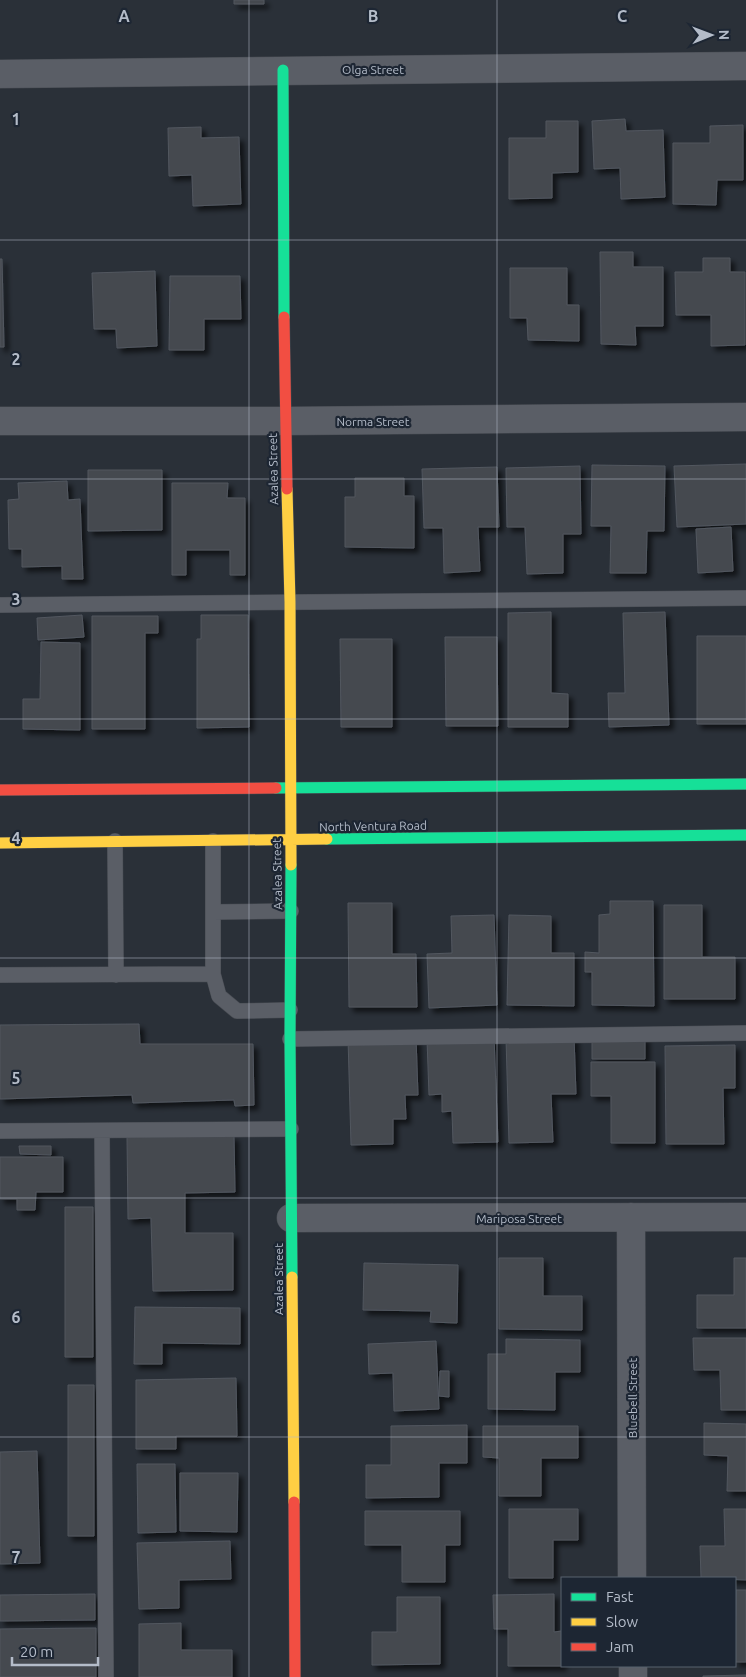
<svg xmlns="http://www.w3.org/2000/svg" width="746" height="1677" font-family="Ubuntu,sans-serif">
  <defs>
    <filter id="shadow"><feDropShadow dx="4.5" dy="4.5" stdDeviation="2.5" flood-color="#0009"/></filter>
  </defs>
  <rect width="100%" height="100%" fill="#2a3038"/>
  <path fill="#444950" stroke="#52575f" filter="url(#shadow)" d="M234,0H264V4H234Z
    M625,119L626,131L663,130L665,197L621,199L620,168L594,169L592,121Z
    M546,121H578V172L552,173V198L509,199V138H546Z
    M743,125V180H717L716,205L673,204V143H710V126Z
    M201,127V138L239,137L241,204L193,206L192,175L169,176L168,128Z
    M600,252H633V267H663V326H635L636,345L601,344Z
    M703,258H730V272H745V345L711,346V315H676L675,272H703Z
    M0,259H2L4,347H0Z
    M510,268H567V305H579V341L528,340L527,318H510Z
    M155,271L157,346L117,348L116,329H94L92,273Z
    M170,276H240L241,319H204V350H169Z
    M746,464V524L677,527L674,466Z
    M592,465L665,466L664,531H647L646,573H610L611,526H591Z
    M580,466L581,534H563V573L527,574L525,527H507L506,468Z
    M497,467L499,527H478L480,571L444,573L443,528H424L422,469Z
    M88,470H162V530L88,531Z
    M355,478H404V496H414V548L345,547V497H355Z
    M67,481L68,500L80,499L83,579H62V566L22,567V549H9L8,500L19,499L18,483Z
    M172,483H228L227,498H245V575H230V550H186V575H172Z
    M731,527L733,571L698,573L696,529Z
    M551,612V693L568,694V727H508V613Z
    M665,612L669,725L609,727L608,693H625L623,613Z
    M82,615L84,637L38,640L37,618Z
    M201,615H248L249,727L197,728V639H201Z
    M92,616H158V633H145V729H92Z
    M697,636H746V724H697Z
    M445,637H497L498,726H446Z
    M340,639H392V727H341Z
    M41,642L80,643V730L23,729V699H40Z
    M610,901H653L654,1006L592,1005V972H585V952L599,953V915L610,914Z
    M348,903H392V954H416L417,1007H349Z
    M664,905H702V957H735V999H664Z
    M494,915L497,1005L429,1008L427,954L452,953L451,916Z
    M509,915L551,916V953H574V1006L507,1005Z
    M139,1024L140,1044H253L254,1105L235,1106L234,1100L133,1103L132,1095L0,1099V1025Z
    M494,1036L498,1142L453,1143L452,1111L442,1112V1094L429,1095L427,1039Z
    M574,1036L576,1094H551L553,1142L509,1143L506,1038Z
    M416,1037L418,1095H405L406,1119H393V1144L351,1145L348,1038Z
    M592,1037H645V1059H592Z
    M735,1045V1088H723L724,1144H666L665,1046Z
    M591,1062H655V1143H611V1096H591Z
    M234,1136L235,1192L185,1193V1233H233V1290L153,1291L151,1218L128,1219L127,1137Z
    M19,1146H51V1155L20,1154Z
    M0,1157H63V1192H36L35,1210H17V1199H0Z
    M65,1207H93V1357H65Z
    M499,1258H543V1296H582V1330L499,1329Z
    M734,1258H746V1328H697V1295H734Z
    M364,1263L458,1265L457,1323L430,1322L431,1311L363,1310Z
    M135,1307L240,1308V1344L162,1343V1364H134Z
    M693,1338H746V1410H721L720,1370H694Z
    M506,1339L580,1340V1372H555V1410L488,1409V1354H506Z
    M436,1341L439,1409L394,1411L393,1373L369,1374L368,1344Z
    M440,1371H449V1397L439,1396Z
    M236,1378L237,1436H176V1449H136V1380Z
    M68,1385H94V1536H68Z
    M704,1423L746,1424V1491H727L728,1456L704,1455Z
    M467,1425V1463H439V1497L366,1498V1465H391V1426Z
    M483,1426H578V1458H541V1496H499V1458L483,1457Z
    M37,1451L40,1563L0,1564V1452Z
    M137,1464H175L176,1532L138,1533Z
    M180,1473H238L237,1532L180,1531Z
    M509,1509H578V1540H553V1578H509Z
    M724,1509H746V1580L701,1578L700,1546H725Z
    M365,1511H460V1545H445V1582H402V1545H365Z
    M230,1541L231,1579L179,1580V1608L139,1609L137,1543Z
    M736,1590H746V1662H735Z
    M95,1594V1620L0,1621V1595Z
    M554,1594V1632L562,1631V1666H508V1629H494L493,1595Z
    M397,1597H440V1664L372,1665V1632H397Z
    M181,1623V1650H232V1677H139V1624Z
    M96,1628V1677H0V1629Z
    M746,1675V1677H703V1676Z"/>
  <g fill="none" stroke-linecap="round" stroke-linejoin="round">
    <g stroke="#484c53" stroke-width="16">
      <path id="lane" d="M0,605L746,598
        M115,841L116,975
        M213,912L291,911
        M213,974L219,996L237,1011L290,1010
        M0,975L213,974V841
        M290,1039L746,1033
        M0,1131L291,1129
        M102,1131L106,1677"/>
    </g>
    <g stroke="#484c53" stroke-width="29">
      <path id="street" d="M0,74L746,66
        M0,421H285L746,417
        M631,1217L632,1578
        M291,1218L746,1217
        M633,1666V1677"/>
    </g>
    <g stroke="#484c53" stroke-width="12">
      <path id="fast" d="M283,70L284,317
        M276,788L746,784
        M327,839L746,835
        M291,865L290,1039L292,1277"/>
    </g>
    <g stroke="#484c53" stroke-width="12">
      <path id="slow" d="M287,489L290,602L291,865
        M0,843L327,839
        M292,1277L294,1502"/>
    </g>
    <g stroke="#484c53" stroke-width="12">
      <path id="jam" d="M284,317L287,489
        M0,790L276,788
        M294,1502L295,1677"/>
    </g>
    <use href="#lane" stroke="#5a5e66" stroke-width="15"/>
    <use href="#street" stroke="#5a5e66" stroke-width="28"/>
    <use href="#fast" stroke="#16e098" stroke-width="11"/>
    <use href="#slow" stroke="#ffcf43" stroke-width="11"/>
    <use href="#jam" stroke="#f24e42" stroke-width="11"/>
  </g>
  <path fill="none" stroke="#b4bcc9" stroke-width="1" stroke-opacity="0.55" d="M249,0V1677M497,0V1677M0,240H746M0,479H746M0,719H746M0,958H746M0,1198H746M0,1437H746"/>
  <g text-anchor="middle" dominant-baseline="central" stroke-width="4.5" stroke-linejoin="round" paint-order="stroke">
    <g font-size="12" fill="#b4bcc9" stroke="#1d2633">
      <text x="373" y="69">Olga Street</text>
      <text x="373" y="421">Norma Street</text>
      <text transform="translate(273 469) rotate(-91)">Azalea Street</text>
      <text transform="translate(373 826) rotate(-1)">North Ventura Road</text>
      <text transform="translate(277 874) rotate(-91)">Azalea Street</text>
      <text x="519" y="1218">Mariposa Street</text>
      <text transform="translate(278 1279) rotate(-90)">Azalea Street</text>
      <text transform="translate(632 1398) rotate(-90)">Bluebell Street</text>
    </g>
  </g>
  <g font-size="16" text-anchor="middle" font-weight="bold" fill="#b4bcc9" stroke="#1d2633" stroke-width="4.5" stroke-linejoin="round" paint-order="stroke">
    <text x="124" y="22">A</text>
    <text x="373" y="22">B</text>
    <text x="622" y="22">C</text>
    <text x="16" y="125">1</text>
    <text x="16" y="365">2</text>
    <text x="16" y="605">3</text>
    <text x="16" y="844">4</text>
    <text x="16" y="1084">5</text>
    <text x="16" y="1323">6</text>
    <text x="16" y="1563">7</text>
  </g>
  <rect x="561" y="1577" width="175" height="90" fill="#1d2633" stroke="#59626f"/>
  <rect x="571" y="1593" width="25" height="8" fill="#16e098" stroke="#59626f"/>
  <text x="606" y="1602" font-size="15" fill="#b4bcc9">Fast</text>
  <rect x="571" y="1618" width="25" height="8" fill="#ffcf43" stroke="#59626f"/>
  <text x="606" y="1627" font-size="15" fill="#b4bcc9">Slow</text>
  <rect x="571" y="1643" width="25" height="8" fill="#f24e42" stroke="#59626f"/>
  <text x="606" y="1652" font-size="15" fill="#b4bcc9">Jam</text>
  <g transform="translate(711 35) rotate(89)" stroke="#1d2633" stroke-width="4" paint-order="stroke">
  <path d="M0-4L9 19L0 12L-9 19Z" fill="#b4bcc9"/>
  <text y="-8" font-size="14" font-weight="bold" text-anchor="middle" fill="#b4bcc9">N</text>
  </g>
  <path d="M12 1657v8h86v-8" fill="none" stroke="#b4bcc9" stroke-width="2.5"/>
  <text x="20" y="1657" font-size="15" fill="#b4bcc9" stroke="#1d2633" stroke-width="4" paint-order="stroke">20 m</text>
</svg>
